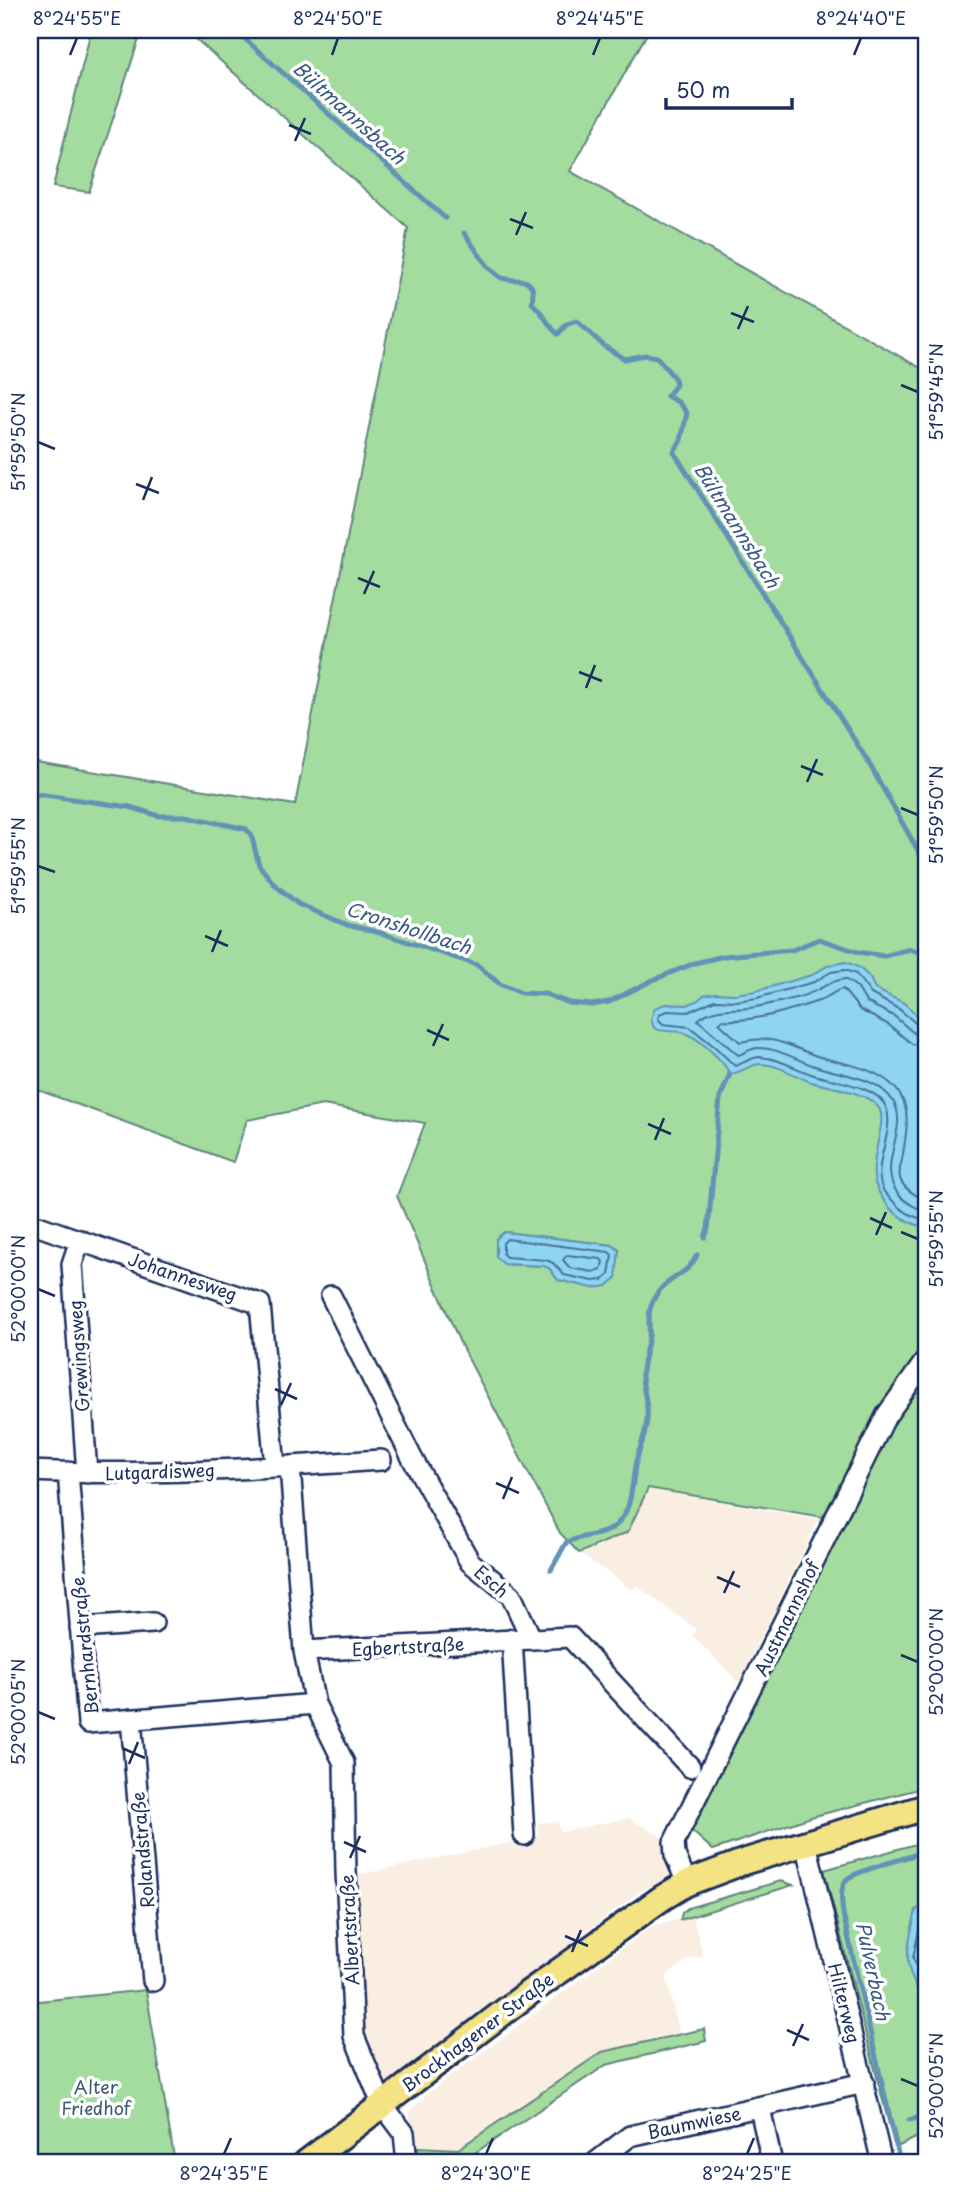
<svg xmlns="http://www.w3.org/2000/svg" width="956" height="2193" font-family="'Playpen Sans',sans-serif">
  <rect width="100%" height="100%" fill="#fff"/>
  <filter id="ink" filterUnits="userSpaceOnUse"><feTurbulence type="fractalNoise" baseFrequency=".0143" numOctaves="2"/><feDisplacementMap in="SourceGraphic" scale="14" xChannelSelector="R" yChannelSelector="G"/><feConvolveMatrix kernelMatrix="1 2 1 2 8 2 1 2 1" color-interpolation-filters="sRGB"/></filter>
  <g filter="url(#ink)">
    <path fill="#faeee2" d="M648,1489L819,1519L739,1683L693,1636L696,1629L636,1585L632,1590L581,1554L629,1533Z
      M628,1818L664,1838L672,1869L669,1876L639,1892L385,2084L363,2037L353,1876L537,1837L538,1823L557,1822L561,1832Z
      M693,1916L703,1956L689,1959L666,1976L680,2035L602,2052L458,2149L418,2147L417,2133L410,2120V2111L428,2093L652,1926Z"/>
    <path fill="#a4db9e" stroke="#60857e" stroke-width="2" fill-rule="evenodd" d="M91,30H142L89,192L53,187Z
      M186,30H649L570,171L926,371V1348L880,1413L823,1517L648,1488L628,1532L579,1553L560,1533L461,1345L397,1196L425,1123L323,1105L247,1120L233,1162L30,1087V761L295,805L408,228ZM504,1232L612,1245L619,1250L558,1280L549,1268L544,1266L504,1264Z
      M926,1377V1787L811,1817L713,1850L692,1831L890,1430L901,1409Z
      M926,1841V1904L916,1910L917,1990L926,2003V2133L895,2148L824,1870Z
      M781,1881L793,1885L680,1920L682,1913L688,1908Z
      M146,1990L175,2163H30V2002Z
      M704,2029L706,2041L606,2065L460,2163H418V2147L458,2149L602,2052Z"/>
    <path fill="#8fd5f1" stroke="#6193b6" stroke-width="2" d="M846,962L860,968L870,978L875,989L904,1003L926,1023V1227C913,1225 898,1217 889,1207C866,1180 874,1164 880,1131C881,1125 883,1117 880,1110C871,1092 829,1087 811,1082C795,1076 778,1064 760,1064C751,1064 741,1073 730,1074C723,1060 697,1036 682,1032C672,1030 663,1033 654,1028L651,1019L655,1008L665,1004L687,1005L697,1001L704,995L715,993L735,994L756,991L812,975L829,965Z
      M504,1232L612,1245L619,1250L616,1278L607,1286L593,1288L558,1280L549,1268L544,1266L504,1264L496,1257V1239Z
      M926,1904V2003C900,1966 907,1951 916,1910Z"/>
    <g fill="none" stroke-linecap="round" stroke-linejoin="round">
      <path stroke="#497199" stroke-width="2" d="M926,1028L919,1026L899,1009L871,994L856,974L845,970L831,972L814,982L757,998L736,1001L715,1000L688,1012L667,1011L660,1014L658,1019L663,1024L690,1027L715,1047L735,1066C743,1064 751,1057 760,1057C778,1058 794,1068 811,1074C831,1081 880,1085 887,1110C894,1135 871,1165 883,1190C885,1194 891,1199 894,1202C901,1211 915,1218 926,1220
        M926,1036L915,1034L894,1016L866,1002L857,987L845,979C834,980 829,984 819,989C803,998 779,1002 761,1006C738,1012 715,1004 698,1020L738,1055C745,1053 751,1048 758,1048C779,1048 796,1060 815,1066C840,1075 877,1076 893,1101C911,1129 874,1165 899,1195C905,1202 917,1209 926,1211
        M926,1047L912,1044L889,1025L860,1010L843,989C833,991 828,998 819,1001C788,1011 755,1022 722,1020L719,1023L740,1042C774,1034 786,1045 817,1056C839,1063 863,1065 883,1078C915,1098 907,1128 902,1160C900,1166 898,1174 901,1181C906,1191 918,1196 926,1201
        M507,1239L609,1252L612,1255L609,1275L603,1280L593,1281L564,1275L553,1263L546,1260L506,1257L503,1254V1243Z
        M567,1255L601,1259L603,1262L601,1269L593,1272L570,1268L563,1260Z
        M926,1912L922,1916L913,1958L926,1991"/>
      <path stroke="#6193b6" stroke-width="5" d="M235,30L445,218
        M464,233C474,246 486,268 500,277C509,282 520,278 527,282C535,287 533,295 532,303C544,313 548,326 558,334L567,324L577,321L604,346L625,359L645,355L657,357L675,379L676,385L667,396L678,402L687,413L681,440L674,452L867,760L926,865
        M30,793L130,807L159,816H186L246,829L251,834L259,865L274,884L298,904L347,925L381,933L477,965L500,984L521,993L545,994L569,1003L592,1005L609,1002L653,980L695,963L724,956L792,950L819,939L858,952L884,956L910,949L926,954
        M705,1237L708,1229L720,1098L730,1074
        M551,1570L566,1543C579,1535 598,1537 611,1529C634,1514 631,1484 636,1461C640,1447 646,1434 647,1420C649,1406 643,1391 642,1377C641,1362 647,1351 649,1336C650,1327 648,1318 650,1309C659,1276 686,1280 697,1255
        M909,2120L926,2116
        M898,2153L843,1914C842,1903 839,1890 846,1880C853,1871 911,1857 926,1851"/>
      <g stroke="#1b2f5e" stroke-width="24">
        <path id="minor" d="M30,1223L260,1304L275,1467
          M80,1240L72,1264L87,1473
          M331,1296L412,1458L470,1562L511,1595L531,1638
          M290,1466L304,1651L315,1704L344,1763L346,1872L354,2036L382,2104L404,2133L407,2163
          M30,1471C147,1476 265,1468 381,1460
          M68,1472L88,1723L315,1704
          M80,1628L153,1623
          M512,1639L524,1835
          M304,1651L570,1637L690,1767
          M131,1719L153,1981
          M806,1843L882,2163
          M687,1883L675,1855L674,1842L886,1416L926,1360
          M760,2108L772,2163
          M595,2163L630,2136L864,2083"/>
      </g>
      <g stroke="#1b2f5e" stroke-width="30">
        <path id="major" d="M306,2163L530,1992L662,1898L687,1883L743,1862L926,1807"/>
      </g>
      <use href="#minor" stroke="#fff" stroke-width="19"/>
      <use href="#major" stroke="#f4e382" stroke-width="24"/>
    </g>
  </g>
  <path fill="none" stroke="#1b2f5e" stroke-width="2.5" d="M70,55L77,38M332,55L338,38M593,55L600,38M854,55L861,38M289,125L311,134M295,141L305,118M510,219L533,228M516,235L526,212M731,313L754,322M738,329L748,306M901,385L918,392M38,442L55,449M136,484L159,493M143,500L152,477M358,578L380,587M364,594L374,571M579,672L602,681M586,688L595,665M801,766L823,775M807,782L817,759M901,808L918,815M38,866L55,872M205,936L228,946M212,952L221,930M427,1030L449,1040M433,1046L443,1024M648,1124L671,1134M655,1140L664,1118M870,1218L892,1228M901,1232L918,1239M876,1235L886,1212M38,1289L55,1296M275,1389L297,1399M281,1405L291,1383M496,1483L519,1493M503,1499L512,1477M717,1577L740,1587M724,1593L734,1571M901,1655L918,1662M38,1712L55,1719M122,1748L145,1758M129,1764L138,1742M344,1842L366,1852M350,1858L360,1836M565,1936L588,1946M572,1952L581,1930M787,2030L809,2040M793,2046L803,2024M901,2079L918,2086M224,2154L231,2138M486,2154L493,2138M747,2154L754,2138"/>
  <g text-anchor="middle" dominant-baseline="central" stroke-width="7" stroke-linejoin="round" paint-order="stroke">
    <g font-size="18" fill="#1b2f5e" stroke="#fff">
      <text transform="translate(183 1276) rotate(19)">Johannesweg</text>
      <text transform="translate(78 1356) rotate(-94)">Grewingsweg</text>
      <text transform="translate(160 1471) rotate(-2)">Lutgardisweg</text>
      <text transform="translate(492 1581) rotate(41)">Esch</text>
      <text transform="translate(786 1618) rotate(-64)">Austmannshof</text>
      <text transform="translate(84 1646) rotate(-96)">Bernhardstraße</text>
      <text transform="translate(408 1646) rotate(-3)">Egbertstraße</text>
      <text transform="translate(142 1850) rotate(-95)">Rolandstraße</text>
      <text transform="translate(349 1930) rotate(-93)">Albertstraße</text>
      <text transform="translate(845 2003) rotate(76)">Hilterweg</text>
      <text transform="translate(477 2032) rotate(-37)">Brockhagener Straße</text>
      <text transform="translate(694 2122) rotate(-12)">Baumwiese</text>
    </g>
    <g font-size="18" fill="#3d5a6e" stroke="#fff">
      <text x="96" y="2086">Alter<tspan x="96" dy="21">Friedhof</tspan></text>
    </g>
    <g font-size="19" font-style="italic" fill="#385883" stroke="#fff">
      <text transform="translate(350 112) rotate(42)">Bültmannsbach</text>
      <text transform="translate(738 525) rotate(58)">Bültmannsbach</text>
      <text transform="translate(409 927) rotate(18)">Cronshollbach</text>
      <text transform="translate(874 1971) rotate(78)">Pulverbach</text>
    </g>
  </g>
  <rect width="956" height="2193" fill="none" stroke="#fff" stroke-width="77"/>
  <path d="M666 98v10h126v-10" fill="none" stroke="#1b2f5e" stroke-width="3.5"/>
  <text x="676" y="98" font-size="21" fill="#1b2f5e" stroke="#ffffff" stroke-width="5" paint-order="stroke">50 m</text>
  <rect x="38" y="38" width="880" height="2116" fill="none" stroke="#1b2f5e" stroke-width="2.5"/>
  <g font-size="18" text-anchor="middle" fill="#1b2f5e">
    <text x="77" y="25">8°24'55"E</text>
    <text x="338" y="25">8°24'50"E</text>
    <text x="600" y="25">8°24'45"E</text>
    <text x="861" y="25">8°24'40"E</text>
    <text transform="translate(937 392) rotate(-90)" y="6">51°59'45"N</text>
    <text transform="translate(19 442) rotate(-90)" y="6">51°59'50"N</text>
    <text transform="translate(937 815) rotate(-90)" y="6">51°59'50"N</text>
    <text transform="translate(19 866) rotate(-90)" y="6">51°59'55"N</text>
    <text transform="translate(937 1239) rotate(-90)" y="6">51°59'55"N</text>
    <text transform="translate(19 1289) rotate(-90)" y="6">52°00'00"N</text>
    <text transform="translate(937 1662) rotate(-90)" y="6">52°00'00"N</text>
    <text transform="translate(19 1712) rotate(-90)" y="6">52°00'05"N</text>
    <text transform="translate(937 2086) rotate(-90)" y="6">52°00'05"N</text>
    <text x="224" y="2180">8°24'35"E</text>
    <text x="486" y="2180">8°24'30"E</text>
    <text x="747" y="2180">8°24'25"E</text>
  </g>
</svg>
